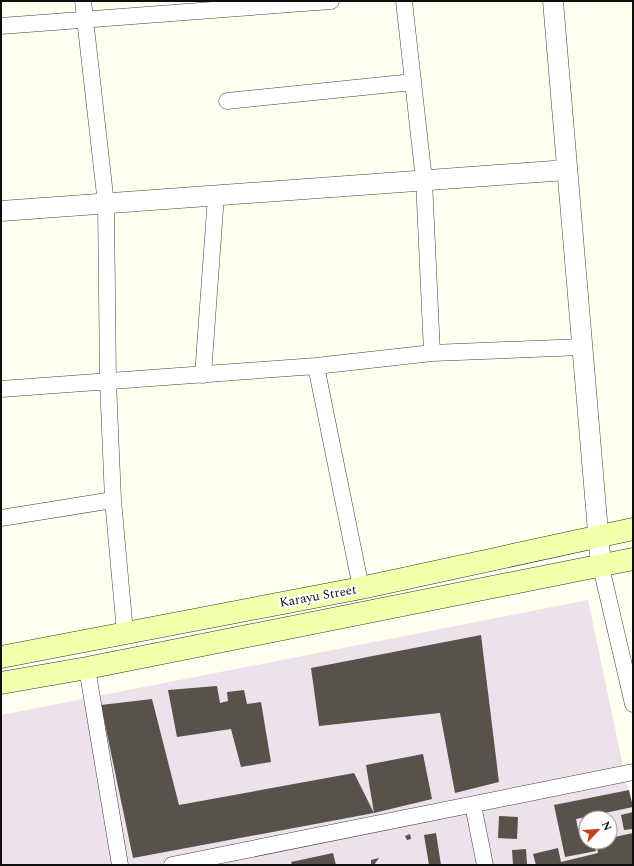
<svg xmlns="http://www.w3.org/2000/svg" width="634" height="866" font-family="Spectral,serif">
  <rect width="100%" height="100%" fill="#feffef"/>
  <path fill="#ede2ec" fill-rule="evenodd" d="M588,600L633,813V865H1V715ZM586,818H610V842H586Z"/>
  <path fill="#57524a" d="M481,635L499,782L455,793L440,713L319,726L311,668Z
    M217,686L220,703L228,701L227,692L244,690L247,704L261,702L271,762L241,767L231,729L177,737L168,690Z
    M152,699L179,805L354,773L374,813L366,765L423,754L432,799L374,813L133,858L101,705Z
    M629,790L633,807L576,819L578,829L586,827V842H594L596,851L565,857L554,805Z
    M633,812V829L624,830L621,815Z
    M499,816L518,817L517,839L498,838Z
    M436,833L441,865H429L424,835Z
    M633,833V865H536L533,854L558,848L561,862L598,853L596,842H610V838Z
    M410,834L411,839L407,840L405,836Z
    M526,849L527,864L513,865L512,850Z
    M333,853L336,865H292L291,862Z
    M379,858L374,865H371V860Z"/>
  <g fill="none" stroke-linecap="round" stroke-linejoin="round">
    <g stroke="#414141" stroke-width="17">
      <path id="minor" d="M83,1L106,204L108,382L113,500L125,632
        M404,1L424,180L432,353
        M1,26L331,1
        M227,101L413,82
        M316,366L361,588
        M203,375L216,196
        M1,389L316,366L432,353L582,347
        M1,518L113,500
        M601,567L633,704
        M87,668L120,865
        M473,805L485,865
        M172,865L633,772"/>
    </g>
    <g stroke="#414141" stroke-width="21">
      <path id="tertiary" d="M553,1L601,567
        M1,211L567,170"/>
    </g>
    <g stroke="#303030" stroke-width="23">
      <path id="secondary" d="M1,657L361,588L633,529
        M1,683L87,668L633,559"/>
    </g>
    <use href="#minor" stroke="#fff" stroke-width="16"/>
    <use href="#tertiary" stroke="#fff" stroke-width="20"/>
    <use href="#secondary" stroke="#f3ffaa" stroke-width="22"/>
  </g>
  <g text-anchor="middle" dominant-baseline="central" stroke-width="4" stroke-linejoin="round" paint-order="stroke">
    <g font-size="13" fill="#0e0e0e" stroke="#fff">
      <text transform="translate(318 596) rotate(-10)">Karayu Street</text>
    </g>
  </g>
  <rect width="634" height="866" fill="none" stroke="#0e0e0e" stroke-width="4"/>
  <g transform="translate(598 830) rotate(65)"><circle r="19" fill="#ffffff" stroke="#9f9f9f"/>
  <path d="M0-3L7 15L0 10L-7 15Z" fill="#c73f1c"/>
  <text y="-6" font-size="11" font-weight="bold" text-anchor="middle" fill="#0e0e0e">N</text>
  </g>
</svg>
